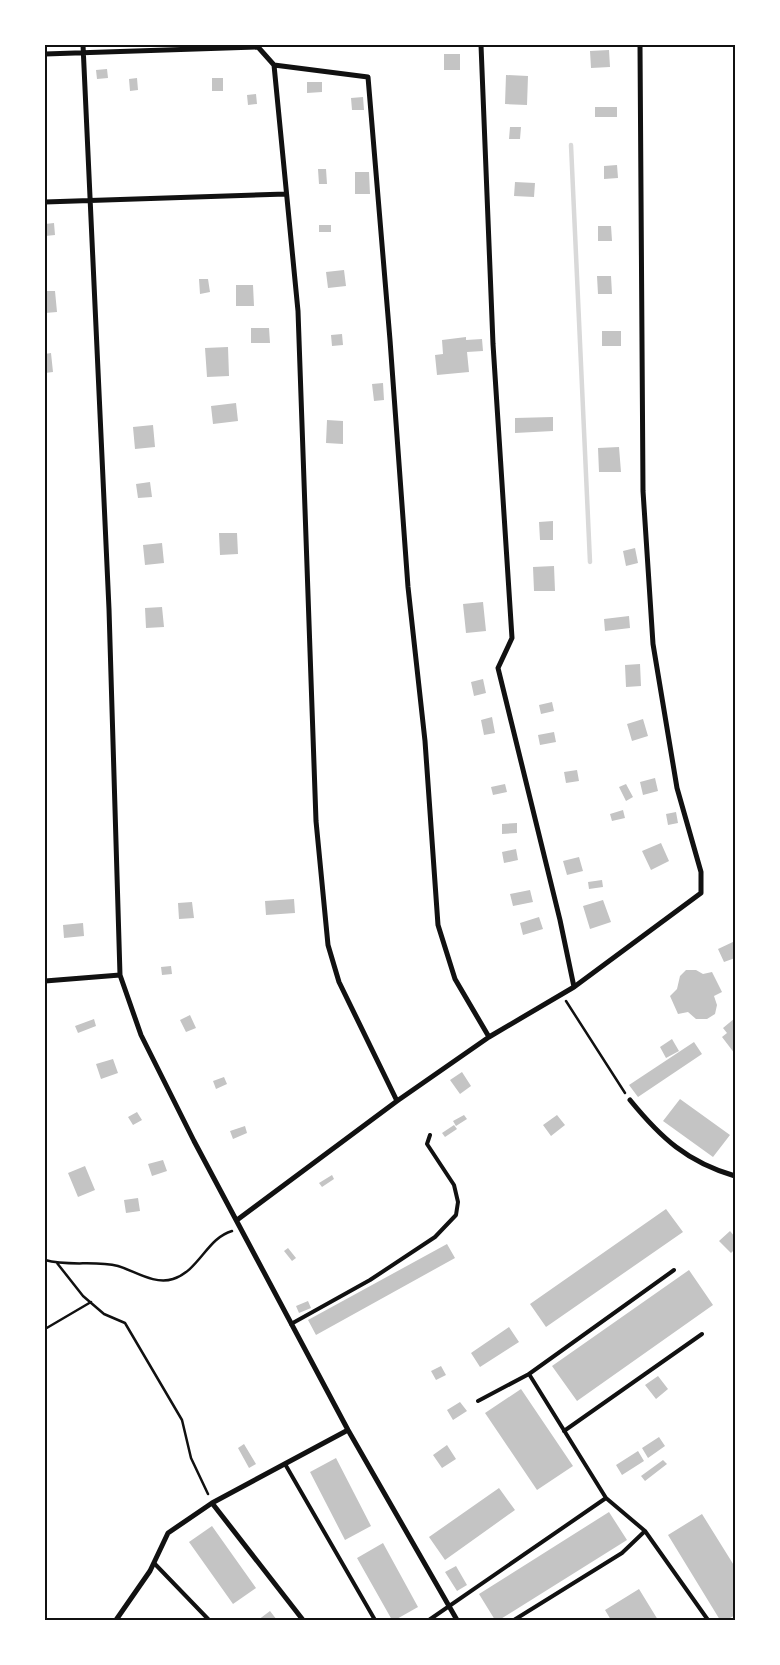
<svg xmlns="http://www.w3.org/2000/svg" width="780" height="1665" font-family="'PT Sans Narrow',sans-serif">
  <rect width="100%" height="100%" fill="#fff"/>
  <g fill="none" stroke-linecap="round" stroke-linejoin="round">
    <path stroke="#d9d9d9" stroke-width="4.5" d="M571,145L590,562"/>
  </g>
  <path fill="#c4c4c4" d="M609,50L610,67L591,68L590,51Z
    M444,54H460V70H444Z
    M107,69L108,78L97,79L96,70Z
    M506,75L528,76L527,105L505,104Z
    M137,78L138,90L130,91L129,79Z
    M212,78H223V91H212Z
    M307,82H322V92L307,93Z
    M256,94L257,104L248,105L247,95Z
    M363,97L364,110H352L351,98Z
    M595,107H617V117H595Z
    M510,127H521L520,139H509Z
    M617,165L618,178L604,179V166Z
    M318,169H326L327,184H319Z
    M355,172H369L370,194H355Z
    M515,182L535,183L534,197L514,196Z
    M54,223L55,235L45,236V224Z
    M319,225H331V232H319Z
    M598,226H611L612,241H598Z
    M344,270L346,286L328,288L326,272Z
    M597,276H611L612,294H598Z
    M199,279H208L210,292L200,294Z
    M236,285H253L254,306H236Z
    M45,291H55L57,312L45,313Z
    M251,328H269L270,343H251Z
    M602,331H621V346H602Z
    M342,334L343,345L332,346L331,335Z
    M466,337V340L482,339L483,351L467,352L469,372L437,375L435,355L443,354L442,340Z
    M228,347L229,376L207,377L205,348Z
    M51,353L53,372L45,373V354Z
    M383,383L384,400L374,401L372,384Z
    M236,403L238,421L213,424L211,406Z
    M553,417V431L515,433V418Z
    M327,420L343,421V444L326,443Z
    M153,425L155,447L135,449L133,427Z
    M619,447L621,472H599L598,448Z
    M150,482L152,497L138,498L136,484Z
    M553,521V540H540L539,522Z
    M219,533H237L238,554L220,555Z
    M162,543L164,563L145,565L143,545Z
    M635,548L638,563L626,566L623,551Z
    M554,566L555,591H534L533,567Z
    M483,602L486,631L466,633L463,604Z
    M162,607L164,627L146,628L145,608Z
    M629,616L630,628L605,631L604,619Z
    M640,664L641,686L626,687L625,665Z
    M483,679L486,693L474,696L471,682Z
    M552,702L554,711L541,714L539,705Z
    M492,717L495,733L484,735L481,720Z
    M643,719L648,736L632,741L627,724Z
    M554,732L556,742L540,745L538,735Z
    M577,770L579,781L566,783L564,772Z
    M655,778L658,791L643,795L640,782Z
    M505,784L507,792L493,795L491,787Z
    M626,784L633,797L626,801L619,787Z
    M623,810L625,818L612,821L610,814Z
    M676,812L678,823L668,825L666,814Z
    M517,823V833L502,834V824Z
    M661,843L669,861L651,870L642,851Z
    M516,849L518,860L504,863L502,852Z
    M579,857L583,871L567,875L563,861Z
    M602,880L603,887L589,889L588,882Z
    M530,890L533,902L513,906L510,894Z
    M294,899L295,913L266,915L265,901Z
    M603,900L611,922L590,929L583,906Z
    M192,902L194,918L179,919L178,903Z
    M539,917L543,929L523,935L520,923Z
    M83,923L84,936L64,938L63,925Z
    M735,941V958L724,962L718,949Z
    M171,966L172,974L162,975L161,967Z
    M686,970H696L703,974L712,972L722,992L714,996L717,1005L715,1014L707,1019H696L688,1012L678,1014L670,996L677,989L680,976Z
    M190,1015L196,1028L186,1032L180,1020Z
    M735,1018V1054L722,1037L727,1033L723,1028Z
    M94,1019L96,1026L78,1033L75,1026Z
    M672,1039L679,1051L666,1058L660,1047Z
    M694,1042L702,1054L638,1097L629,1085Z
    M113,1059L118,1073L101,1079L96,1064Z
    M462,1072L471,1086L460,1094L450,1080Z
    M224,1077L227,1084L216,1089L213,1081Z
    M680,1099L730,1135L713,1157L663,1121Z
    M137,1112L142,1120L133,1125L128,1117Z
    M464,1115L467,1119L456,1126L453,1121Z
    M557,1115L565,1125L551,1136L543,1125Z
    M454,1125L457,1129L445,1137L442,1133Z
    M245,1126L247,1133L233,1139L230,1131Z
    M163,1160L167,1171L152,1176L148,1164Z
    M85,1166L95,1190L78,1197L68,1173Z
    M332,1175L334,1179L322,1187L319,1183Z
    M138,1198L140,1211L126,1213L124,1200Z
    M666,1209L683,1232L546,1327L530,1304Z
    M730,1231L735,1237V1249L731,1253L719,1241Z
    M447,1244L455,1258L316,1335L308,1320Z
    M288,1248L296,1258L292,1261L284,1251Z
    M689,1270L713,1305L577,1401L552,1366Z
    M308,1301L311,1308L299,1313L296,1306Z
    M509,1327L519,1342L480,1367L471,1353Z
    M441,1366L446,1375L436,1380L431,1371Z
    M658,1376L668,1389L656,1399L645,1385Z
    M521,1389L573,1466L537,1490L485,1413Z
    M460,1402L467,1411L453,1420L447,1410Z
    M659,1437L665,1446L648,1458L642,1448Z
    M244,1444L256,1464L249,1468L238,1448Z
    M447,1445L456,1459L442,1468L433,1455Z
    M638,1451L644,1461L622,1475L616,1465Z
    M336,1458L371,1526L345,1540L310,1472Z
    M663,1460L667,1464L645,1481L641,1476Z
    M499,1488L515,1510L445,1560L429,1537Z
    M609,1512L627,1540L499,1620H495L479,1594Z
    M702,1514L735,1567V1615L727,1620H720L668,1535Z
    M212,1526L256,1588L233,1604L189,1542Z
    M383,1543L418,1607L395,1620H392L357,1558Z
    M456,1566L467,1585L457,1591L445,1572Z
    M639,1589L658,1620H611L605,1610Z
    M270,1611L277,1620H258Z"/>
  <g fill="none" stroke-linecap="round" stroke-linejoin="round">
    <path stroke="#111" stroke-width="2.5" d="M566,1001L625,1093
      M45,1260C69,1267 94,1260 118,1266C135,1271 154,1285 173,1279C199,1271 207,1238 232,1231
      M57,1263L83,1296L104,1314L125,1323L182,1420L191,1458L208,1494
      M45,1329L91,1302"/>
    <path stroke="#111" stroke-width="4" d="M291,1324L370,1280L435,1237L456,1215L458,1202L454,1185L427,1144L430,1135
      M478,1401L529,1374
      M564,1431L702,1334
      M285,1464L375,1620
      M606,1498L645,1531L708,1620
      M154,1563L209,1620
      M429,1620L606,1498L529,1374L674,1270
      M514,1620L622,1553L645,1531"/>
    <path stroke="#111" stroke-width="5" d="M83,45L109,609L120,975L141,1035L194,1141L348,1430L457,1620
      M481,45L493,344L512,638L498,668L560,920L574,987
      M45,54L258,47L274,65L368,77L390,340L408,587L425,741L438,925L455,979L489,1037
      M274,65L298,311L316,821L328,945L339,982L397,1101
      M45,202L286,194
      M45,981L120,975
      M630,1100C661,1138 687,1162 735,1176
      M237,1220L397,1101L489,1037L574,987L701,893V872L677,788L653,644L643,491L640,45
      M116,1620L150,1571L168,1533L212,1503
      M303,1620L212,1503L348,1430"/>
  </g>
  <rect width="780" height="1665" fill="none" stroke="#ffffff" stroke-width="92"/>
  <rect x="46" y="46" width="688" height="1573" fill="none" stroke="#111" stroke-width="2"/>
</svg>
